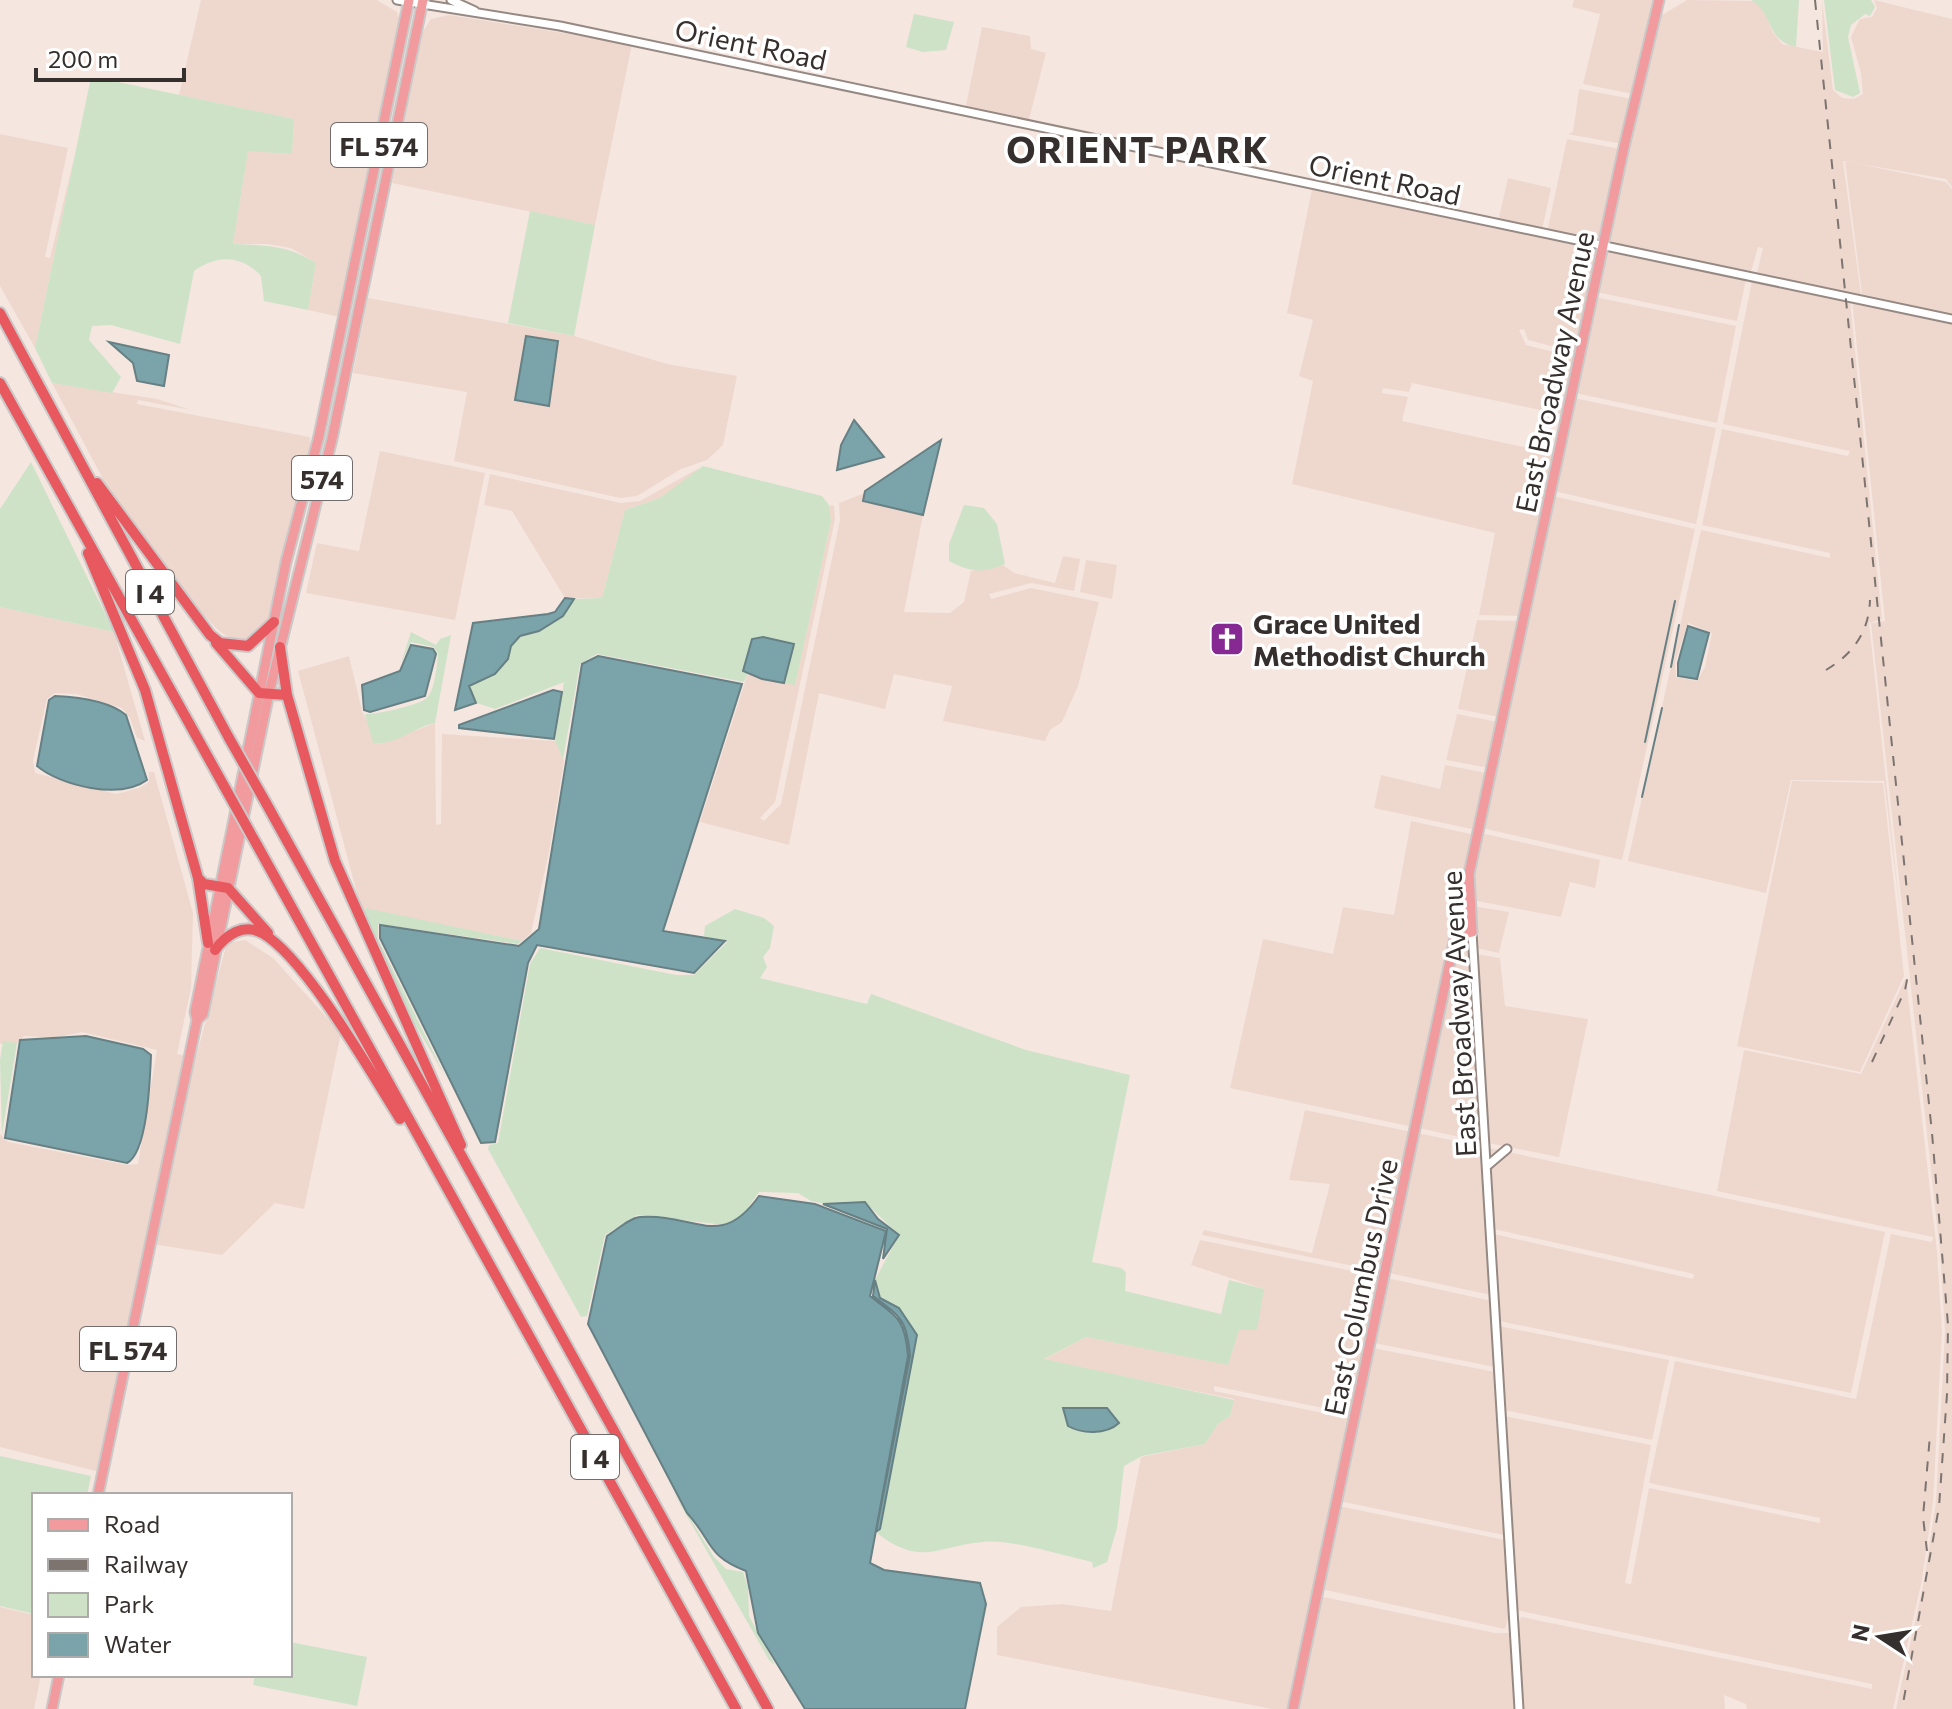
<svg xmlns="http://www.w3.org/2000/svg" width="1952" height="1709" font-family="Commissioner,sans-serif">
  <rect width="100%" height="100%" fill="#f5e6e0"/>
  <path fill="#eed8ce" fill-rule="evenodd" d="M201,0H377L397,12L400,22L340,317L308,310L316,263L291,248L267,244H233L248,150L292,154L294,119L179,95Z
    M1574,0H1656L1633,94L1583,84L1600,14L1572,7Z
    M1687,0L1754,1L1766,13L1772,31L1782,44L1823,52L1822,0L1833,90L1842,98L1854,99L1863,94L1861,73L1851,37L1860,19L1872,17L1877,8L1874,0L1952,19V187L1946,179L1843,161L1861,295L1923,310L1756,277L1763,248L1758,247L1750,275L1606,244L1657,18Z
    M449,15L632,44L595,225L392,183L422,33L431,19Z
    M982,27L1030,36L1031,49L1046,53L1028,123L965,110Z
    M1579,89L1632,99L1622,144L1568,134L1573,132Z
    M0,134L68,148L45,257L50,258L76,150L35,348L0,286Z
    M1567,139L1620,149L1600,243L1547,232Z
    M1845,161L1946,182L1952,189V315L1862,294Z
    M1508,178L1551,188L1542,230L1498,222Z
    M1312,189L1599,248L1578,353L1528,340L1524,329L1519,330L1526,345L1577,358L1564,415L1412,383L1409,392L1383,388L1382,393L1408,397L1402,421L1556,454L1523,616L1479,615L1495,533L1292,484L1313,381L1299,376L1313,320L1287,313Z
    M1605,249L1746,280L1737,321L1596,292Z
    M1752,281L1850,301L1882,619L1869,623L1901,920L1884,781L1791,780L1766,893L1628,861L1701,530L1830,558V553L1702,525L1722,429L1848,456L1850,451L1723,424ZM1688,623L1712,633L1705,667L1697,681L1676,677L1675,663Z
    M1595,297L1736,326L1717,423L1575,393Z
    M368,298L574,336L667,364L737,376L723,445L707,460L681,469L637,496L620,498L454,461L467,392L353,373Z
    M1852,299L1952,324V1709H1896L1924,1581L1936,1502L1945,1331L1940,1252L1871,623L1885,621Z
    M52,383L157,399L191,410L138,400L137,404L310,437V451L266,627L250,641L230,638L219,631L169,579L120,511Z
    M1574,398L1716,428L1696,524L1554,491Z
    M380,451L485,473L455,620L306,593L317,543L359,551Z
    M699,468L680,487L660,498L625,510L602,598H565L512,511L484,505L490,474L621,503L640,501Z
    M865,493L864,501L923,515L904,612L950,613L964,602L971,571L1003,565L1014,573L1055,583L1063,556L1080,559L1074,591L1031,583L989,594L991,599L1031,588L1099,602L1078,686L1062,722L1050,730L1045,741L943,721L952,686L894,674L885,709L819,693L789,845L700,822L748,673L795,684L831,521L829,506L834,505L835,519L775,802L760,818L764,821L781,804L840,520L839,503Z
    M1553,496L1695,529L1622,860L1482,828Z
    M1086,560L1117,565L1112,599L1080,592Z
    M0,607L114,632L145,741L137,738L130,718L122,708L76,694L55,693L47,699L33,760L35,773L116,794L139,788L149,782V772H154L193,913L191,988L177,1054L186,1056L100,1472L0,1447V1134L8,1142L127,1165L138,1164L157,1050L82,1032L55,1038L24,1036L17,1043L0,1044Z
    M1477,620L1522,621L1499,717L1458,709Z
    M349,656L362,711L380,744L435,723L436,825L441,824L442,734L555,741L564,761L549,852L531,933L522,941L367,909L363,916L298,671Z
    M1457,714L1498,722L1489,768L1446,760Z
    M1445,765L1487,773L1476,830L1374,808L1381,775L1440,789Z
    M1792,781L1883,783L1904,976L1860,1072L1737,1046Z
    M1411,821L1475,835L1413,1127L1230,1088L1263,939L1333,954L1343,907L1394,915Z
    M1481,833L1600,860L1595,888L1570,882L1561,917L1472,900V883Z
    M1473,906L1509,912L1499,953L1476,948Z
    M1469,935L1482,1142L1419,1128L1456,948L1462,938Z
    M245,940L273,958L341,1033L304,1209L275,1203L222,1255L152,1244L192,1057H196L227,943Z
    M1476,954L1500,958L1505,1006L1588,1019L1559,1157L1488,1143Z
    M1906,977L1937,1252L1942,1331L1933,1502L1922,1580L1893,1709H1747L1746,1704L1724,1695L1725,1709H1523L1517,1629L1521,1617L1872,1689V1684L1516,1610L1504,1416L1651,1445L1625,1583L1631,1584L1649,1488L1820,1523V1518L1649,1483L1675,1361L1856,1399L1891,1234L1932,1242L1933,1237L1717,1191L1744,1050L1861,1074Z
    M1305,1110L1412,1132L1383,1272L1202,1235L1204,1230L1312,1253L1330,1184L1289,1180Z
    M1418,1133L1483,1147L1491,1295L1389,1273Z
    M1489,1148L1885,1232L1851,1393L1499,1321L1494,1234L1693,1279L1694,1274L1494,1229Z
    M1200,1240L1382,1277L1353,1414L1214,1386V1391L1352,1419L1290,1709H1272L997,1655V1627L1021,1607L1062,1604L1111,1611L1141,1457L1205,1444L1218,1424L1230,1416L1234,1399L1043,1360L1086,1337L1228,1364L1239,1330L1264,1289L1191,1265Z
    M1387,1278L1492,1301L1495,1367L1374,1343Z
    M1499,1326L1669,1360L1652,1440L1504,1410Z
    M1373,1348L1495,1372L1504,1535L1339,1501Z
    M1338,1506L1505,1540L1510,1612L1505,1629L1321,1589Z
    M1319,1596L1495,1633H1512L1516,1709H1296Z
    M0,1607L34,1615V1675H41L34,1709H0Z"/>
  <path fill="#cee2c8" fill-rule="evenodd" d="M1751,0H1799L1796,47C1765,40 1775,15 1751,0Z
    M1824,0H1871L1875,7L1870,16L1865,14L1851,25L1848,37L1860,93L1853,97L1835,90Z
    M914,14L954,22L946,50L923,52L906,47Z
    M113,81L294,119L292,154L248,151L233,244C269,246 284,244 316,263L308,310L264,301L261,276C242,255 217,254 194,271L180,344L111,325L92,326L89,340L121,377L112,393L52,383L35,348L90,82Z
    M530,211L595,225L574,336L508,323Z
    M31,462L114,632L0,607V509Z
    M703,466L822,496L829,505L831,521L795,685L784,683L794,644L744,671L748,673L744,682L597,654L580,664L563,759L555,741L564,682L495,709L474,702L469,686L495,673L508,659L511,646L520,636L539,631L563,616L574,599L602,598L625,510L660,498Z
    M964,505L984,508L997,524L1005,564C982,574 970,572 949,561V544Z
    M411,632L436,645L440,639L451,635L435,723C414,727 396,746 373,743L365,714C374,715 420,705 427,698C435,689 437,665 438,654L434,647L411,642L401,663Z
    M366,908L522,941L518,944L378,924V939L445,1076L415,1024L363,916Z
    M735,909L764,918L774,926L770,948L763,957L767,967L760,978L867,1004L871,994L1026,1050L1130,1075L1092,1262L1121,1268L1126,1272L1125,1291L1221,1314L1229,1280L1264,1289L1257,1330H1239L1228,1365L1086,1337L1044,1359L1234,1400L1230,1416L1218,1424L1205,1444L1142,1456L1124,1466L1117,1528L1107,1562L1093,1568L1092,1562L1080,1559C1053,1553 1010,1539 983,1542C937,1546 922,1567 878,1534L917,1335L899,1308L880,1298L875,1280L899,1235L865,1202L836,1206L811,1201L798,1193L759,1192L742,1216L725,1225L637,1215L605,1235L587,1316L581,1317L488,1149L489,1145L498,1143L530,964L540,948L676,975H694L727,942L704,936L705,926ZM1077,1407L1106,1408L1119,1423L1098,1432L1077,1428L1064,1410Z
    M3,1041L17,1043L2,1134L0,1060Z
    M0,1456L91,1476L87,1495H34V1614L0,1606Z
    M671,1488L714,1557L726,1569L743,1572L748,1587L749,1616L775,1665L769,1660Z
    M290,1642L367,1657L357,1706L253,1685L255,1675H290Z"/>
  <path fill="#7ba3aa" stroke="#668084" stroke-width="2" d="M526,336L558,341L549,406L515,400Z
    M109,342L169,355L164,386L137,381L133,363Z
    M854,420L884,457L837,470L841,445Z
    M941,440L923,515L863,501L865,491Z
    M565,598L574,599L563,616L539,631L520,636L511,646L508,659L495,674L469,686L476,703L455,710L473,623L548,614L555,612Z
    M1688,626L1709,633L1697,679L1678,676V663Z
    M763,637L794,644L784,683L762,679L743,671L752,639Z
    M411,645L433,649L436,654L425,696L370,712L364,710L362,685L400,671Z
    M598,656L742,684L663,931L725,941L694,973L537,945L528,963L495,1142L481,1143L380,938V925L519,946L539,929L582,664Z
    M553,690L562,692L554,739L459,728V725Z
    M55,696C77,697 108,700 126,715L147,780C120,800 61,786 37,766L49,700Z
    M86,1036L143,1049L151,1055C150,1077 148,1152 127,1163L5,1138L20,1040Z
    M759,1196L815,1204L886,1231L870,1296C898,1318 905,1319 908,1356L870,1563L884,1570L980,1583L986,1604L965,1709H805L758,1633L746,1571C706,1556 713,1541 687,1513L588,1324L607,1236C617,1230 629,1218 640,1217C695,1213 720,1251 759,1196Z
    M865,1202L878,1219L899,1235L883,1259L887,1229L823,1204Z
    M875,1280L880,1298L899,1308L917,1335L880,1529L876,1532L910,1356C907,1320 901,1317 873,1296Z
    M1063,1408H1107L1119,1423C1106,1435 1082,1434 1068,1426Z"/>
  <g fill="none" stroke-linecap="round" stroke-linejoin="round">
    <path stroke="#668084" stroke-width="2" d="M1671,667L1679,625
      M1645,742L1675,601
      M1642,797L1662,708"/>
    <g stroke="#968983" stroke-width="11">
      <path id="minor" d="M397,0L560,26L1952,319
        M451,0L475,11
        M1472,932L1519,1709
        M1487,1166L1507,1149"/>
    </g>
    <g stroke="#cac9c8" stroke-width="13">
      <path id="major" d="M1454,947L1462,934L1472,932L1469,874L1624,147L1659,0
        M197,1020L203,1014L269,693L332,439L423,0
        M98,1495L197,1020L195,1012L286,562L319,436L409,0
        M52,1709L59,1675
        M1293,1709L1466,885"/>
    </g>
    <g stroke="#cac9c8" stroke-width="14">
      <path id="highway" d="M0,313L229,738
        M0,383L224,786
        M97,483L210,635L220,643L248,646L274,622
        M88,553L145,690L198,878L208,943
        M216,643L259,693L287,695
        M280,647L287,695L335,861L461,1145
        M266,803L768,1709
        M257,845L736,1709
        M198,878L204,884L228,888L268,933
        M215,950C226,935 243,923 262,933C305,957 372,1074 400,1119"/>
    </g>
    <use href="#minor" stroke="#fff" stroke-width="7"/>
    <use href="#major" stroke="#f19b9f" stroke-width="9"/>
    <use href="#highway" stroke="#e7595f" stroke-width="10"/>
    <path stroke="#7d7470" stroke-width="2" stroke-dasharray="10 10" stroke-linecap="butt" d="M1815,0L1932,1133L1948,1325L1947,1394L1939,1507L1902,1709
      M1826,670C1853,654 1869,632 1870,600
      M1872,1062L1905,990L1909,970
      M1927,1551L1923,1517L1930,1435"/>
    <g stroke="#cac9c8" stroke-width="14" stroke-linecap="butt">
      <path id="highway-bridge" d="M229,738L266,803
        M224,786L257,845"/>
    </g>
    <use href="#highway-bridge" stroke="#e7595f" stroke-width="10"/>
  </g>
  <defs>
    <g id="church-square" transform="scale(1.8)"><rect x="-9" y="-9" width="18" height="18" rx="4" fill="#872993" stroke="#fff"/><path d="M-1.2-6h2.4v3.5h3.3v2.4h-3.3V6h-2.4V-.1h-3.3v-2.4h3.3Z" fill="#fff"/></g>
  </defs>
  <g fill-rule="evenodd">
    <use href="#church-square" x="1227" y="639"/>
  </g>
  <g text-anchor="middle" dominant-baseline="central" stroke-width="7" stroke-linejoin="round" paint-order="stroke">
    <g fill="#fff" stroke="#726d6c" stroke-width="2">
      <rect x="331" y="123" width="96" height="44" rx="6"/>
      <rect x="292" y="456" width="60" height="44" rx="6"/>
      <rect x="126" y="570" width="48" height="44" rx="6"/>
      <rect x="80" y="1327" width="96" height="44" rx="6"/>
      <rect x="571" y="1435" width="48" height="44" rx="6"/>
    </g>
    <g font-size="26" font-weight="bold" fill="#352f2d">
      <text x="379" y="145">FL 574</text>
      <text x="322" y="478">574</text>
      <text x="150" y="592">I 4</text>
      <text x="128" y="1349">FL 574</text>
      <text x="595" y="1457">I 4</text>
    </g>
    <g font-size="28" fill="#352f2d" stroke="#fff">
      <text transform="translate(751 44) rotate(12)">Orient Road</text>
      <text transform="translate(1385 179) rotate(12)">Orient Road</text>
      <text transform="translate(1554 372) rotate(-78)">East Broadway Avenue</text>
      <text transform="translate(1458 1014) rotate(-93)">East Broadway Avenue</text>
      <text transform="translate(1360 1287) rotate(-78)">East Columbus Drive</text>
    </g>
    <g font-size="28" font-weight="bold" fill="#352f2d" stroke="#fff" text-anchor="start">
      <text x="1253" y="623">Grace United<tspan x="1253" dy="32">Methodist Church</tspan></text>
    </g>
    <g font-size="36" font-weight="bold" letter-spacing="2" fill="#352f2d" stroke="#fff">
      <text x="1138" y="148">ORIENT PARK</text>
    </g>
  </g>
  <rect x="32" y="1493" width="260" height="184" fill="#ffffff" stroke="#aeacab" stroke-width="2"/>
  <rect x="48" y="1519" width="40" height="12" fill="#f19b9f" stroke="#aeacab" stroke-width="2"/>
  <text x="104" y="1533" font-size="24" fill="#352f2d">Road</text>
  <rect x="48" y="1559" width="40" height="12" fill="#7d7470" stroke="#aeacab" stroke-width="2"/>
  <text x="104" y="1573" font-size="24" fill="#352f2d">Railway</text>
  <rect x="48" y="1593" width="40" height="24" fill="#cee2c8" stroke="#aeacab" stroke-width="2"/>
  <text x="104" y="1613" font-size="24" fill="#352f2d">Park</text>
  <rect x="48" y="1633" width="40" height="24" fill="#7ba3aa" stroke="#aeacab" stroke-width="2"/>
  <text x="104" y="1653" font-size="24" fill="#352f2d">Water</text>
  <g transform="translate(1880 1637) rotate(282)" stroke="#ffffff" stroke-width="6" paint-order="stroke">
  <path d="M0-6L14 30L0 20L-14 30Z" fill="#352f2d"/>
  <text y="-12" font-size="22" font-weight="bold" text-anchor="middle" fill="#352f2d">N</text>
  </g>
  <path d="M36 68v12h148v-12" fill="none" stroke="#352f2d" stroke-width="4"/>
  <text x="48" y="68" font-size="24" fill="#352f2d" stroke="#ffffff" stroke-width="6" paint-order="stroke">200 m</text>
</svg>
